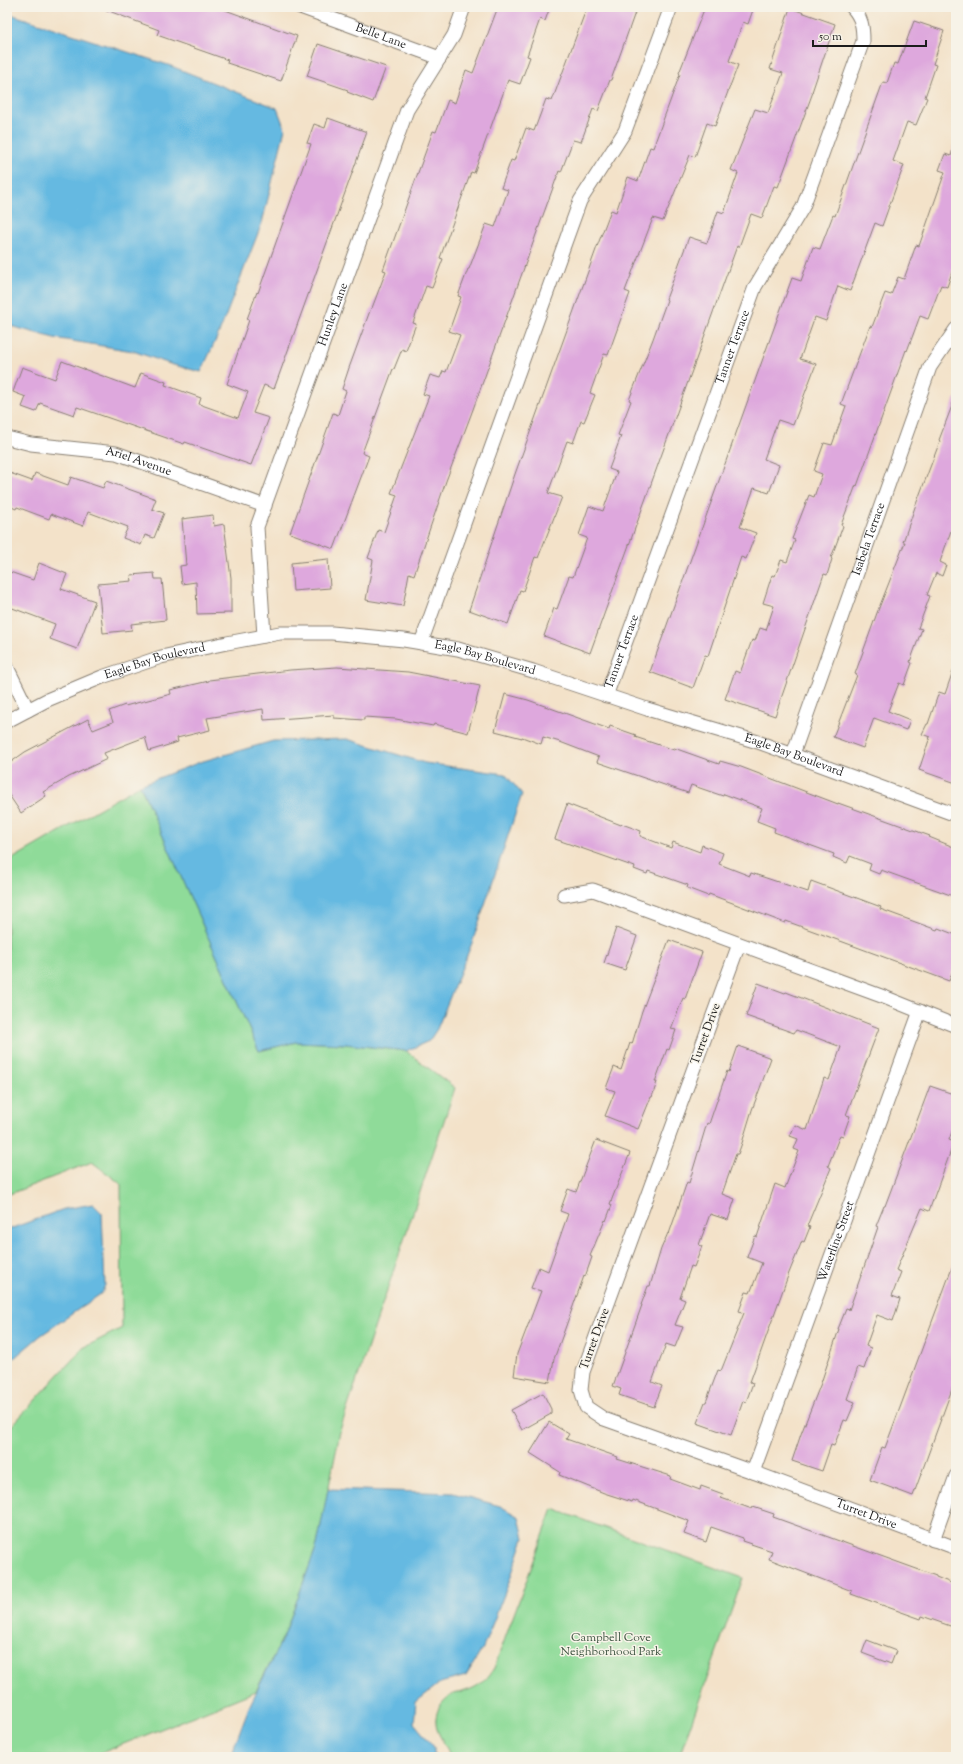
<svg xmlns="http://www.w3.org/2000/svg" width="963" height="1764" font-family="'Sorts Mill Goudy',serif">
  <rect width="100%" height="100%" fill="#f7f3e8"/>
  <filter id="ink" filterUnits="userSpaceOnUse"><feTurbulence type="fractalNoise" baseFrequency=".025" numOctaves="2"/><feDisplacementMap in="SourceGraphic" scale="8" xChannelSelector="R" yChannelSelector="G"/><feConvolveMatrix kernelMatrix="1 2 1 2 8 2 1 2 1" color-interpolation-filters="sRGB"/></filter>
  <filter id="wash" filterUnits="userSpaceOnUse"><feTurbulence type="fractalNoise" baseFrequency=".012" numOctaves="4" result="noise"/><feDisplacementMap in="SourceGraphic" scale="16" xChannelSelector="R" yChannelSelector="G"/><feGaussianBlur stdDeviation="0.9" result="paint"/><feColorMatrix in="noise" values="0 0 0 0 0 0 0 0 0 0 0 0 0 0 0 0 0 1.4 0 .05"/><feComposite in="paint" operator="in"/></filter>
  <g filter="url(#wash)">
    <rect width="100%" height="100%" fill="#f3e2c9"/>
    <path fill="#8fdb99" stroke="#567c5a" d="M140,785L259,1051L296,1042L345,1044L406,1051L455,1088L341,1427L317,1545L285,1633L256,1691L91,1757H7V1431L83,1348L122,1328L121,1184L92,1162L7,1195V862Z
      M553,1509L743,1578L679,1757H450C448,1747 440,1739 437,1729C433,1715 440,1700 454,1694C461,1692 468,1691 475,1687C483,1683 489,1676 494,1668Z"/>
    <path fill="#65b9e1" stroke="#406a7e" d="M7,13L171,66L277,108L285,129L262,223L219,333L201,372L170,364L133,351L54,338L7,325Z
      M347,739L425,763L505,774L522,794L472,943L437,1029L429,1041L406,1051L345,1044L296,1042L259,1051L140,785L200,762L273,741Z
      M93,1204L102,1213L105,1285L102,1293L40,1336L7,1364V1230L64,1209Z
      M328,1489L453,1493L500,1506L519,1517L524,1538L509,1582L483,1648L466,1676L440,1683L416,1702L414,1723L434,1747V1757H230L249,1707L285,1633L317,1545Z"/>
    <g id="blocks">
      <path fill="#dea8dd" d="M101,7H217L297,36L281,81L227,63L228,60L157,35L159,30L101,8Z
        M498,7H550L545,21L540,19L527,56L530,57L520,84L508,80L474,173L471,172L440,258L443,259L432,288L426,286L413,323L416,324L406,351L402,349L394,369H393L362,453L369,456L334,549L290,533L333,413L338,415L346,391L342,389L349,368L371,308H372L386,271L383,270L433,131L436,132L448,100L455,103L466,70L473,73Z
        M587,7H637L611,80H610L598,111L593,109L581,142L573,140L561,172L559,171L472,412L446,481L414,575L409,573L403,606L366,600L373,560L368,558L378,530L384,532L397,495L391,493L429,396L423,394L430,375L440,378L443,371L446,372L460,335L449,331L461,297L458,296L468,269H469L486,224L495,227L508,190L501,188L511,160L514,161L526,128L534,131L546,99L552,101Z
        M705,7H754L748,24L743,22L729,61L738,65L715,126L707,123L695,157L690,155L663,221L653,218L625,291L630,293L618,327L608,355L604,354L590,393L595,395L584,422L581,421L573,443L567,441L548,493L562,497L538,558L535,557L523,591L520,590L508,624L469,610L515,474L598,244L611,210L616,212L628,177L638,181L650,147L653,148L680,74L679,73Z
        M790,8L835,24L812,92H813L778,187L774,186L762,218L751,214L739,247L737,246L590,653L544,636L554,608L557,609L569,576L573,577L587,538L579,535L589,506L603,511L617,472L609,469L621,436L618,435L631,401L629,400L653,339L667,300L666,299L689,237L707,243L718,211L724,213L738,173L731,170L755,109L768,113L783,73L770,69Z
        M914,21L944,31L933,64L936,65L925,97L927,98L916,125L907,122L893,161L904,165L882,226L875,223L850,291L838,286L826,321L815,317L800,359L816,364L793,425L778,420L764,459L779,465L769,493L754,488L740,527L756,533L746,559L741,557L708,656L705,655L693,688L650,672L792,278L801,281L813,247L820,249L833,215L835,216L883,82L887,83L894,63L898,64Z
        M318,44L386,67L373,102L347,92L348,90L307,76Z
        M328,118L367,132L274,389L264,385L253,413L269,418L251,465L185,442L184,444L77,407L74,415L40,403L36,412L22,407L26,397L13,392L22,367L55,379L62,361L135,388L141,373L166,382L165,385L201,398L199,404L238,418L248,392L227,384L249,320L247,319L257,292L258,293L311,144L307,143L314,124L325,128Z
        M954,145L956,146V260L947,287L941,285L928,319L920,316L907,351L906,350L857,486L856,485L841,525L843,526L831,558L832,559L827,575L824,574L775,716L725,699L735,671L740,673L752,640L755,641L760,628L766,630L774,606L763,603L772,575L775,576L781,560L787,562L795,540L792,539L809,495L814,497L822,474L814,471L824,443L832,445L846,406L841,404L870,326L872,327L885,293L891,295L898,277L904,279L916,245L919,246L945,172L939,170L945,154L951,156Z
        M955,398H956V522H954L940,562L946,565L942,576L936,573L927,595L930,596L918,628L922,629L910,662L912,663L904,685L899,683L888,711L910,720L906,730L874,718L863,748L833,737L857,675L855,674L877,613L905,542H903L915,507L940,441L939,440Z
        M7,472L32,481L35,473L68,485L71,477L103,488L106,481L156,499L152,509L164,513L154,538L145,535L141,545L123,538L128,527L88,512L83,526L51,514L49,519L17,507L16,509L7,505Z
        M213,515L214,526L224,524L231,578V613L197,614L196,582L182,584L180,566L186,565L182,519Z
        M328,559L330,588L293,591L291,563Z
        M39,563L67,574L61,589L95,601L77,649L50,639L55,624L7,606V571L33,580Z
        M154,573L155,579H162L166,620L131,624L132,630L103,633L98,584L132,581L131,575Z
        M337,667L408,672L480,686L468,733L434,724L433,726L396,719L364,717V720L334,718V715L264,720L263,709L207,718L210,730L177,738L178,742L149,751L145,737L104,753L107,759L69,777L43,792L46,796L21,813L7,792V765L25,752L88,719L93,730L113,722L109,711L125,705V706L171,694L170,690L209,681V680L290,670Z
        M954,668H956V783L919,770L930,737L922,734L927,724H928L939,692L945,694Z
        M505,694L528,700L609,729L610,726L636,735L635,737L674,750V748L719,764L720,761L741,767L838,804V803L930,836L929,837L956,848V897L881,870L879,874L869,870L871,864L850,856L847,863L833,857L834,854L774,832L775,828L757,821L762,808L724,794L723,796L691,785L688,793L597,762L599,757L560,742L543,737L541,744L522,737V738L495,731Z
        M567,804L621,825L622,824L641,831L640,836L671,848L673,842L700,852L702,845L723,853L719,864L750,876L751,873L808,892L811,881L881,907L880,909L937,930L938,928L956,935V963L949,981L786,921L785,923L709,894L708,896L687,888L688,885L648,871L647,874L634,869L635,867L555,839Z
        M616,928L637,936L625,970L604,963Z
        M669,940L702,952L685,999L683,998L671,1029L676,1030L669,1050L667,1049L655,1082H657L652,1097H651L638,1129L605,1116L615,1091L606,1088L614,1067L621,1070L630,1043L632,1044L642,1011Z
        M758,983L785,993L786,992L879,1028L846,1115L850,1116L843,1136L840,1135L828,1166L831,1168L807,1226L810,1227L804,1242L802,1241L789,1273L750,1382L753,1383L746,1402L743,1401L731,1435L697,1423L705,1402H706L718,1370L721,1371L744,1313L739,1311L746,1292L750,1293L762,1263L747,1257L755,1236L757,1237L775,1184L785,1188L799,1151L794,1149L798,1139L790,1136L795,1125L807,1130L824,1078L829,1080L841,1047L796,1030L794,1033L746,1016Z
        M738,1046L771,1058L752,1110L742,1143L738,1154H736L722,1194L735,1199L728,1220L710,1214L699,1245L702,1246L694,1267L691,1266L680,1298L685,1300L675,1325L683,1327L675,1347L666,1344L652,1382L662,1386L654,1407L619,1395L621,1389L613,1386L642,1305H641L648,1286H650L661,1249L668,1233L669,1234L687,1182L689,1183L707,1123L709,1124L727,1071L729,1072Z
        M930,1086L956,1095V1121L949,1140L954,1142L929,1211L922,1208L896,1270L901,1272L892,1296L900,1299L893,1321L877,1315L866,1346L871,1348L864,1369L858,1367L847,1399L855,1402L847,1421L844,1420L834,1446L831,1445L822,1471L792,1461L801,1434L821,1383L839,1329H838L846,1309L849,1310L878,1227L876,1226L884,1206H885Z
        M596,1140L630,1153L610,1204L612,1205L606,1221L605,1220L590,1256L592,1257L585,1277L584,1276L554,1359L550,1382L514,1376L517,1354L541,1291L531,1288L539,1267L548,1271L568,1214L560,1211L568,1189L576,1192Z
        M955,1260H956V1378L913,1496L870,1480L882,1447L885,1448Z
        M543,1393L551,1409V1414L522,1430L511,1410Z
        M549,1422L569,1434L566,1439L618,1457L617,1459L671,1476L670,1479L700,1490L701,1486L723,1494L721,1498L752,1509L753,1507L774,1514L773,1517L936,1576V1577L956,1585V1628L922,1616L921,1619L851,1594L852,1591L769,1559L772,1551L742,1541L743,1538L711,1527L706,1542L684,1534L689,1521L633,1500L632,1502L604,1493L559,1475L560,1472L530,1453Z
        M867,1640L896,1651L891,1664L862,1653Z"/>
    </g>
  </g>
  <g filter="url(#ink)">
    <use href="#blocks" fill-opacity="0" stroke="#887f72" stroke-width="1"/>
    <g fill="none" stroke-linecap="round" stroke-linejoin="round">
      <g stroke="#887f72" stroke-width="15">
        <g id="minor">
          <path id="s1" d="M300,7L440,58"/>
          <path id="s2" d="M7,438L31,444L116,453L265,506"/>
          <path id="s3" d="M264,636L257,527L407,110L454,35L464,7"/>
          <path d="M421,643L580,201L625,131L671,7"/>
          <path d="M7,667L28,710"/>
          <path id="s4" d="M606,696L755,287L803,207L863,41C863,27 862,18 852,7"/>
          <path id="s5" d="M7,721L47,700L102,677L161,657L227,643L280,633H332L404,640L458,649L533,671L647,709L758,742L956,815"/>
          <path id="s6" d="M793,754L930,367L956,329"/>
          <path d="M564,895L593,890L884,997L956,1026"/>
          <path id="s7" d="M739,944L583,1372L581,1390L586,1407L604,1419L753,1472L956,1548"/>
          <path id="s8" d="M753,1472L920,1011"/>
          <path d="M933,1540L956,1476"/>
        </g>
      </g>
      <use href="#minor" stroke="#fff" stroke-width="13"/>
    </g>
  </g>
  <g text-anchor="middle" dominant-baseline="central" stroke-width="3" stroke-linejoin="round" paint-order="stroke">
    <g font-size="12" fill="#1c1c1c" stroke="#f7f3e8">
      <text stroke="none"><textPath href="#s1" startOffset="86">Belle Lane</textPath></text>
      <text stroke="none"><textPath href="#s3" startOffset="335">Hunley Lane</textPath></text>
      <text stroke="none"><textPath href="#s4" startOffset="371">Tanner Terrace</textPath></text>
      <text stroke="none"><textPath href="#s2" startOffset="134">Ariel Avenue</textPath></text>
      <text stroke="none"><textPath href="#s6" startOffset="228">Isabela Terrace</textPath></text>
      <text stroke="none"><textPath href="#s4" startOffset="47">Tanner Terrace</textPath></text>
      <text stroke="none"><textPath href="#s5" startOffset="496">Eagle Bay Boulevard</textPath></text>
      <text stroke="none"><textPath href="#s5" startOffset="160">Eagle Bay Boulevard</textPath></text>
      <text stroke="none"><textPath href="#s5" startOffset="820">Eagle Bay Boulevard</textPath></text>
      <text transform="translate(706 1034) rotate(-70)">Turret Drive</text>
      <text stroke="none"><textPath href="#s8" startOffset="245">Waterline Street</textPath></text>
      <text transform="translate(595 1339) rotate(-70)">Turret Drive</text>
      <text stroke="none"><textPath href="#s7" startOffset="792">Turret Drive</textPath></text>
    </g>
    <g font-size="12" fill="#3e5542" stroke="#f7f3e8">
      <text x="611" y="1638">Campbell Cove<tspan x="611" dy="14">Neighborhood Park</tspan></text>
    </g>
  </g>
  <rect width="963" height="1764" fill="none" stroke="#f7f3e8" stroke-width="24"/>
  <path d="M813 40v6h113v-6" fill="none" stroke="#1c1c1c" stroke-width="2"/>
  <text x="819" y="40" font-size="12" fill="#1c1c1c" stroke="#f7f3e8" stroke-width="3" paint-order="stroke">50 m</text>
</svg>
